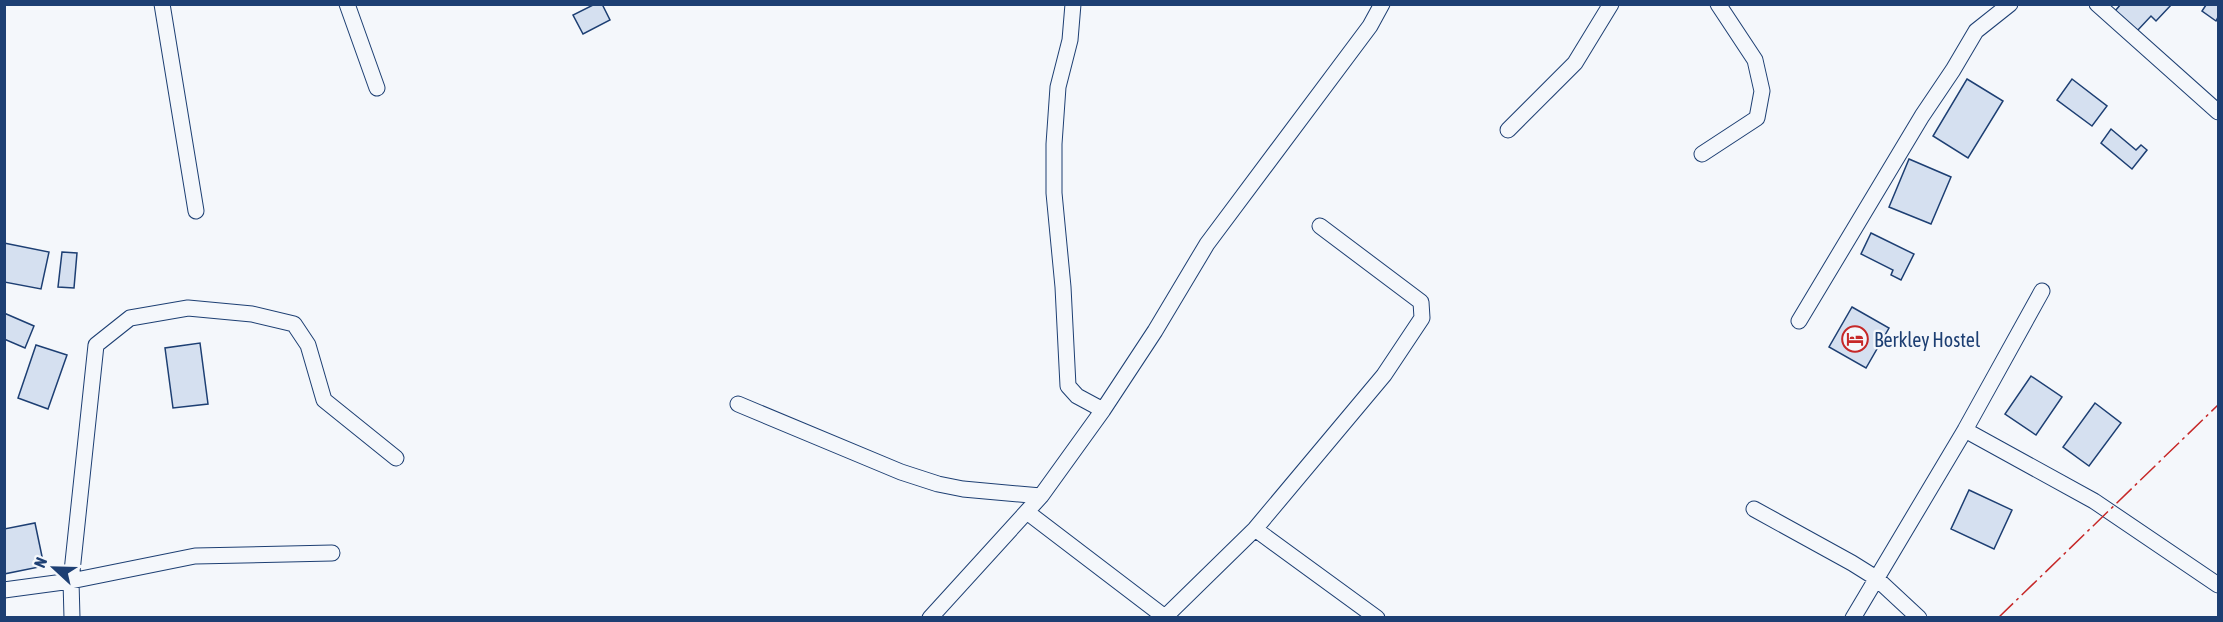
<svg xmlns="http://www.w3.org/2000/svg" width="2223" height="622" font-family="'Asap Condensed',sans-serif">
  <rect width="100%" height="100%" fill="#f4f7fb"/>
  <path fill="#d5e0f0" stroke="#1d3f73" stroke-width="1.5" d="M595,4H602L610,20L583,34L573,15Z
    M2121,4H2172L2156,21L2151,16L2137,31L2115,11Z
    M2205,4H2218V17L2216,21L2202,11L2206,5Z
    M1967,79L2003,101L1968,158L1933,136Z
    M2072,79L2107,106L2092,126L2057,100Z
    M2111,129L2136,150L2141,145L2147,150L2132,169L2101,143Z
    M1909,159L1951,177L1931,224L1889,207Z
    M1871,233L1914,254L1901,280L1891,275L1893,270L1861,254Z
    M4,243L49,252L41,289L4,282Z
    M62,252L77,253L74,288L58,287Z
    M1852,307L1889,328L1866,368L1829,347Z
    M4,313L34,326L25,348L4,339Z
    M200,343L208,404L173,408L165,348Z
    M36,345L67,355L48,409L18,398Z
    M2031,376L2062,397L2036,435L2005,414Z
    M2095,403L2121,423L2089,466L2063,447Z
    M1969,490L2012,510L1994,549L1951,529Z
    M35,523L44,566L4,574V529Z"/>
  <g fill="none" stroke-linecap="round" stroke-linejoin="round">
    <g stroke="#1d3f73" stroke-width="17">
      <path id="street" d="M162,4L196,211
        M347,4L377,88
        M1073,4L1070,40L1058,87L1054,144V193L1063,287L1068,386L1077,396L1103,410
        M2097,4L2218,112
        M1508,130L1575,63L1611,4
        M1702,154L1757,118L1762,91L1755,60L1718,4
        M1799,321L1922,116L1953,70L1976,31L2010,4
        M738,404L901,472L938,484L963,489L1041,496
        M1965,430L2094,501L2218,585
        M1754,509L1852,563L1876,578L1919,618
        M1027,512L1166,618
        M1255,529L1377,618
        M4,590L71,581L195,556L332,553
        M1165,617L1255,529L1384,375L1422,318L1421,302L1320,226
        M72,618L71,581L96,345L130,318L188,308L252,314L294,324L308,345L324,400L396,458
        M930,618L1041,496L1103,410L1155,331L1207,244L1370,26L1382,4
        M1853,618L1965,430L2042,291"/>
    </g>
    <use href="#street" stroke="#f4f7fb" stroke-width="15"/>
    <path stroke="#c62828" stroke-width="1.5" stroke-dasharray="21 4.5 3 4.5" stroke-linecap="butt" d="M1998,618L2218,405"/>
  </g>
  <defs>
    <g id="hotel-ring" transform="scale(1.35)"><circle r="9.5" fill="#f4f7fb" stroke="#c62828" stroke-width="1.5"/><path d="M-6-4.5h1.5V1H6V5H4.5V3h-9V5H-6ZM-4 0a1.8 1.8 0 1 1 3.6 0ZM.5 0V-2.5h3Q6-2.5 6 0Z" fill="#c62828"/></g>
  </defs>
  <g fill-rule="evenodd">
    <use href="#hotel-ring" x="1855" y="339"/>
  </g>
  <g text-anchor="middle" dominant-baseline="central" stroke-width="4.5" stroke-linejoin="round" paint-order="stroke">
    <g font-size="20" fill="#1d3f73" stroke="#f4f7fb" text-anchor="start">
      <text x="1874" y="339">Berkley Hostel</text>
    </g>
  </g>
  <rect width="2223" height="622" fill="none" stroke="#1d3f73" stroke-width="12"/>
  <g transform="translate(54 568) rotate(292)" stroke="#f4f7fb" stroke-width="4.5" paint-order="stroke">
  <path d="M0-4.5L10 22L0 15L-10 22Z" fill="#1d3f73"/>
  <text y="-9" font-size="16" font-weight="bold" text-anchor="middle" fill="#1d3f73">N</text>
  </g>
</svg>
